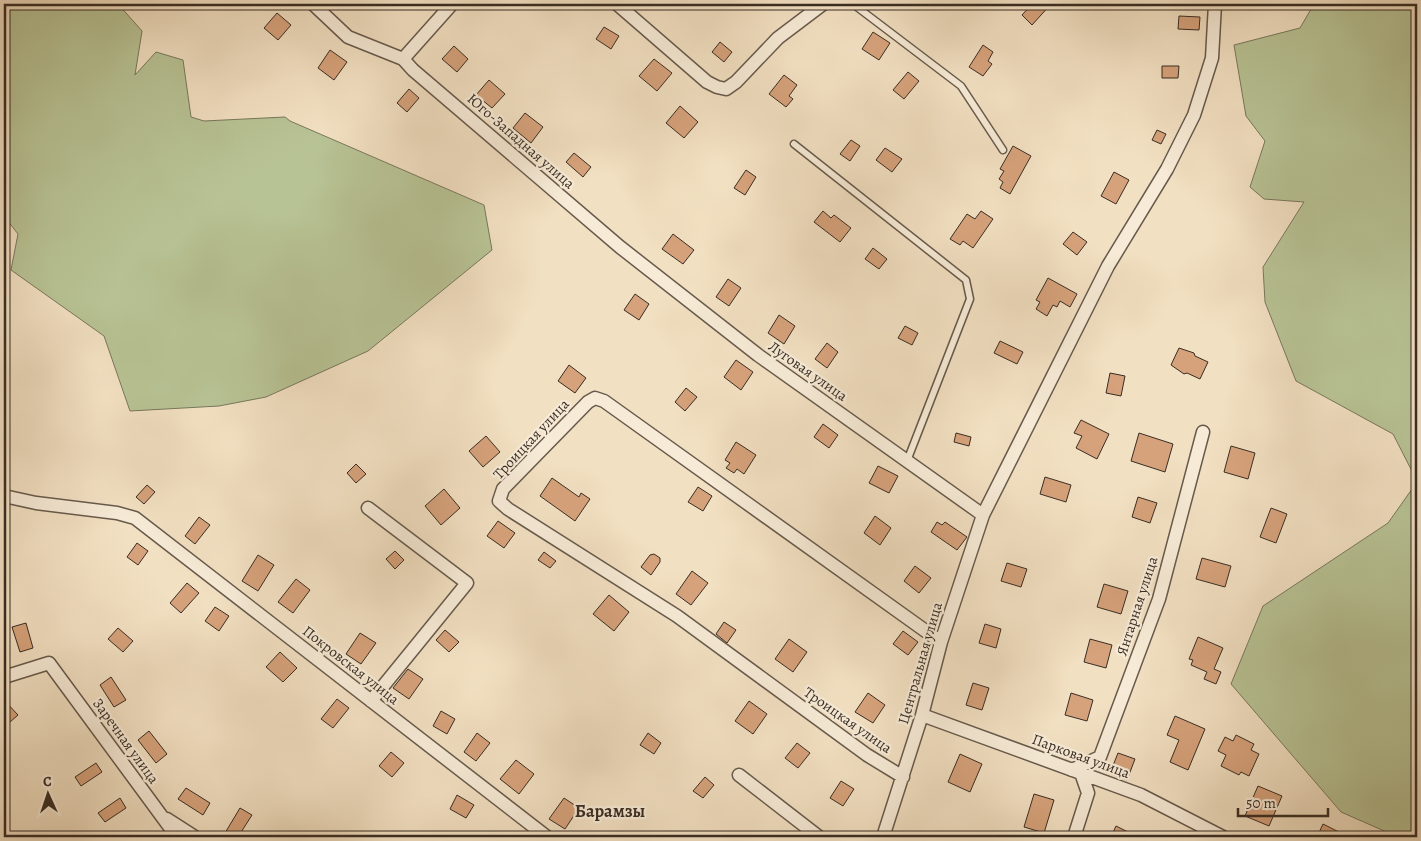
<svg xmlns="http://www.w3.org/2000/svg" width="1421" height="841" font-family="Alegreya,serif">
  <rect width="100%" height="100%" fill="#f2e0c2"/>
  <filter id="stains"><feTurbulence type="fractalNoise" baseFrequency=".004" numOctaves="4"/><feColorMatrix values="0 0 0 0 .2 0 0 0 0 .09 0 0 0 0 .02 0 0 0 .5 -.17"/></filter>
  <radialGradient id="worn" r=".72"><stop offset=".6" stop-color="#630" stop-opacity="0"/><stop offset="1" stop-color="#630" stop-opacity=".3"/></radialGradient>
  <path fill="#b8c395" stroke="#78785c" d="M4,4H118L142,31L135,75L156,52L183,60L191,117L204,121L285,117L290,121L484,205L492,250L368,351L266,397L219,406L130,411L104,336L11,270L18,234L4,216Z
    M1314,4H1417V481L1393,434L1296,381L1265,302L1263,267L1304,202L1264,199L1250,187L1265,141L1246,116L1234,45L1300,28Z
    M1417,482V837H1398L1341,812L1231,684L1263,606L1388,523Z"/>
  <path fill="#d6a27b" stroke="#392d24" d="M1032,4H1051L1032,25L1022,15Z
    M277,13L291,25L278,40L264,28Z
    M1179,16L1200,17L1199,30L1178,29Z
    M604,27L619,36L611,49L596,39Z
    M873,32L890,43L879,60L862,49Z
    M720,42L732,52L724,62L712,52Z
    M983,45L993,52L988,61L992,64L983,76L969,67Z
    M454,46L468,59L457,72L442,59Z
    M330,50L347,62L334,80L318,68Z
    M654,59L672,73L657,91L639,76Z
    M1162,66H1179L1178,78H1162Z
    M908,72L919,81L904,99L893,90Z
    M784,75L797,85L789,96L793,99L786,107L769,94Z
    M489,80L505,94L492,108L476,95Z
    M409,89L419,98L407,112L397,103Z
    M680,106L698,122L684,138L666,123Z
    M525,113L543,127L531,143L513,128Z
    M1157,130L1166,134L1161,144L1152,140Z
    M851,140L860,146L850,161L840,154Z
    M1013,146L1031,156L1010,194L1000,188L1003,182L999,179L1004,171L1000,169Z
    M885,148L902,159L892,172L876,160Z
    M574,153L591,167L583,177L566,162Z
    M746,170L756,177L745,195L734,188Z
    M1114,172L1129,180L1116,204L1101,196Z
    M823,211L831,218L834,215L851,228L840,242L814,222Z
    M981,211L993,219L973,248L963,241L960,245L950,239L967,214L975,219Z
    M1073,232L1087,242L1077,255L1063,244Z
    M673,234L694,250L683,264L662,249Z
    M873,248L887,259L879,269L865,259Z
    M1048,278L1077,294L1070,307L1060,301L1057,307L1053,305L1047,316L1036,309L1040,302L1036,300Z
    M728,279L741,288L729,306L716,297Z
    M635,294L649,304L639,320L624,310Z
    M779,315L795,326L784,344L768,333Z
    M905,326L918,333L912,345L898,338Z
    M1000,341L1023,352L1017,364L994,353Z
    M827,343L838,352L827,368L815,359Z
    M1179,348L1194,353L1195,356L1208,362L1200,379L1187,373L1184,374L1171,365Z
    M736,360L753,372L741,390L724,377Z
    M569,365L586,378L575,393L558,381Z
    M1110,373L1125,376L1121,396L1106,393Z
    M686,388L697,397L685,411L675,402Z
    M1081,420L1109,434L1097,459L1076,448L1082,436L1074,433Z
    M823,424L838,435L829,448L814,437Z
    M956,433L971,437L969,446L954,442Z
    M1139,433L1173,444L1165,472L1131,461Z
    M486,436L500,452L483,467L469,451Z
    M736,442L756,455L744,474L737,469L734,473L726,468L730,463L725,460Z
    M1231,446L1255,453L1248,479L1224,472Z
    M356,464L366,474L356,483L347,473Z
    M878,466L898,476L889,493L869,483Z
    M1045,477L1071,485L1066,502L1040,494Z
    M552,478L579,497L581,493L590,499L575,521L540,496Z
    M147,485L155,492L144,504L136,497Z
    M698,487L712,496L703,511L688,502Z
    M444,489L460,508L441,525L425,506Z
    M1138,497L1157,503L1150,523L1132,517Z
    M1271,508L1287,514L1276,543L1260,537Z
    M875,516L891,528L880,545L864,533Z
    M199,517L210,525L195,544L185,536Z
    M498,521L515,533L504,548L487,536Z
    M937,522L942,525L945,522L967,537L957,550L931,532Z
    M137,543L148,551L138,565L127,557Z
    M395,551L404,560L395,569L386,559Z
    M544,552L556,561L550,568L538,560Z
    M654,554L660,558V562L651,575L641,567L650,555Z
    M258,555L274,565L258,591L242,581Z
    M1202,558L1231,566L1225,587L1196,579Z
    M1007,563L1027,569L1021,587L1001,581Z
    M915,566L931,578L919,593L904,581Z
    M692,571L708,583L691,605L676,594Z
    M296,579L310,590L293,613L278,602Z
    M187,583L199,593L181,613L170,603Z
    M1104,584L1128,591L1121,614L1097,607Z
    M609,595L629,612L614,631L593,614Z
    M215,607L229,616L219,631L205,621Z
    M724,622L736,630L727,643L716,634Z
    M26,623L33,648L20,652L12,627Z
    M985,624L1001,629L996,648L979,643Z
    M118,628L133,641L123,652L108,639Z
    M445,630L459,642L449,652L436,640Z
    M903,631L918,642L908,655L893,644Z
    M360,633L376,643L361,664L346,654Z
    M1198,637L1223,648L1214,669L1221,672L1216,684L1204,679L1207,672L1191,665L1193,660L1189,659Z
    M789,639L807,652L793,672L775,659Z
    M1090,639L1112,645L1106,668L1084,662Z
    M280,652L297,668L283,682L266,667Z
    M408,669L423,679L409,699L393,688Z
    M111,677L126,700L114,707L100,685Z
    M973,683L989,688L982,710L966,705Z
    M868,693L885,705L873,723L855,712Z
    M1071,693L1093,700L1087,721L1065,715Z
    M337,699L349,708L333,728L321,719Z
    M4,700L18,715L10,722L4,716Z
    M749,701L767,714L753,734L735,721Z
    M441,711L455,719L447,734L433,726Z
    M1175,716L1205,729L1188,770L1170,762L1179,740L1167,735Z
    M149,731L167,754L156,763L138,740Z
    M477,733L490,743L476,761L464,752Z
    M648,733L661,743L654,754L640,745Z
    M1236,735L1254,744L1251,750L1259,754L1249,776L1241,772L1239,775L1221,766L1226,755L1218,751L1225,737L1233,741Z
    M797,743L810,753L798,768L785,758Z
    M391,752L404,763L392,777L379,766Z
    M1118,753L1135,759L1127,780L1110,773Z
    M960,754L982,764L970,792L948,782Z
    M516,760L534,774L519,794L500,779Z
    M96,763L102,772L81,786L75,777Z
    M705,777L714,785L703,798L693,791Z
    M841,781L854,789L843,806L830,798Z
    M1258,786L1282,796L1269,826L1245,816Z
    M186,788L210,803L203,815L178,799Z
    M1034,794L1054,800L1044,833L1024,827Z
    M457,795L474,805L466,818L450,809Z
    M120,798L126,808L105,822L98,813Z
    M564,798L579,808L565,829L549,819Z
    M240,808L252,815L238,837H233L225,833Z
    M1323,824L1349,837H1317Z
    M1116,826L1138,837H1111Z"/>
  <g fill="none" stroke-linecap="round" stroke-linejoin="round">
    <g stroke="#675a4c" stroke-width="9">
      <path id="service" d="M853,4L961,86L1003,150
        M794,144L966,280L970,299L907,461"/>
    </g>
    <g stroke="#675a4c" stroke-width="15">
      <path id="minor" d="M313,4L348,37L403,59
        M452,4L403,59L413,70L620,247L758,355L983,515
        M617,4L707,82L717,87L726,89L736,82L778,38L823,4
        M4,496L36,503L117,513L135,518L547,837
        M368,508L467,583L371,701
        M4,677L49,663L177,837
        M922,715L1141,795L1223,837
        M1072,770L1100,757L1159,599L1203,432
        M739,775L819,837
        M903,777L867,755L677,616L508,509L499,501L503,489L588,402L595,398L604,401L941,642
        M167,819L195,837
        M883,837L922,715L941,642L983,515L1108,266L1167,169L1194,115L1212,58L1215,4
        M1074,837L1088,793L1081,773"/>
    </g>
    <use href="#service" stroke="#f7ebd7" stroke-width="6"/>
    <use href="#minor" stroke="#f7ebd7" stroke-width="12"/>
  </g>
  <g text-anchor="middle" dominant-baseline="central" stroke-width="4.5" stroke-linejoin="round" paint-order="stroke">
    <g font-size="15" fill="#392d24" stroke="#f7ebd7">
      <text transform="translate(521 141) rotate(41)">Юго-Западная улица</text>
      <text transform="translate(808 371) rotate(35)">Луговая улица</text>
      <text transform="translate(531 439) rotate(-47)">Троицкая улица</text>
      <text transform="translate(1137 606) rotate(-72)">Янтарная улица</text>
      <text transform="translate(920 663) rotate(-74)">Центральная улица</text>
      <text transform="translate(351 665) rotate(38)">Покровская улица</text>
      <text transform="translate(848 720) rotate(35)">Троицкая улица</text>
      <text transform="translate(126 741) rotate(54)">Заречная улица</text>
      <text transform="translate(1081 756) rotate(20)">Парковая улица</text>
    </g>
    <g font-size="18" font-weight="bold" fill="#392d24" stroke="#f7ebd7">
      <text x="610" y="811">Барамзы</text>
    </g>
  </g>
  <rect width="1421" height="841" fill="none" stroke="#f2e0c2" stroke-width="20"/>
  <rect x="5" y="5" width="1411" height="831" fill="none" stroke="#392d24" stroke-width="2.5"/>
  <rect x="10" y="10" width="1401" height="821" fill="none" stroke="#392d24"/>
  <g transform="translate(48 794) rotate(357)" stroke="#f7ebd7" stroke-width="4" paint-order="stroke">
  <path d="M0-4L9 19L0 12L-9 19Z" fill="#392d24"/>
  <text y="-8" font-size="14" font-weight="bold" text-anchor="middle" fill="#392d24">С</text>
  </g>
  <path d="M1238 808v8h90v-8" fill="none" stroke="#392d24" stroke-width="2.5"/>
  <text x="1246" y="808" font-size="15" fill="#392d24" stroke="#f7ebd7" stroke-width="4" paint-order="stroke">50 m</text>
  <rect width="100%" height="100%" filter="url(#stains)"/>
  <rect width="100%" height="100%" fill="url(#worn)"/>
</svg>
